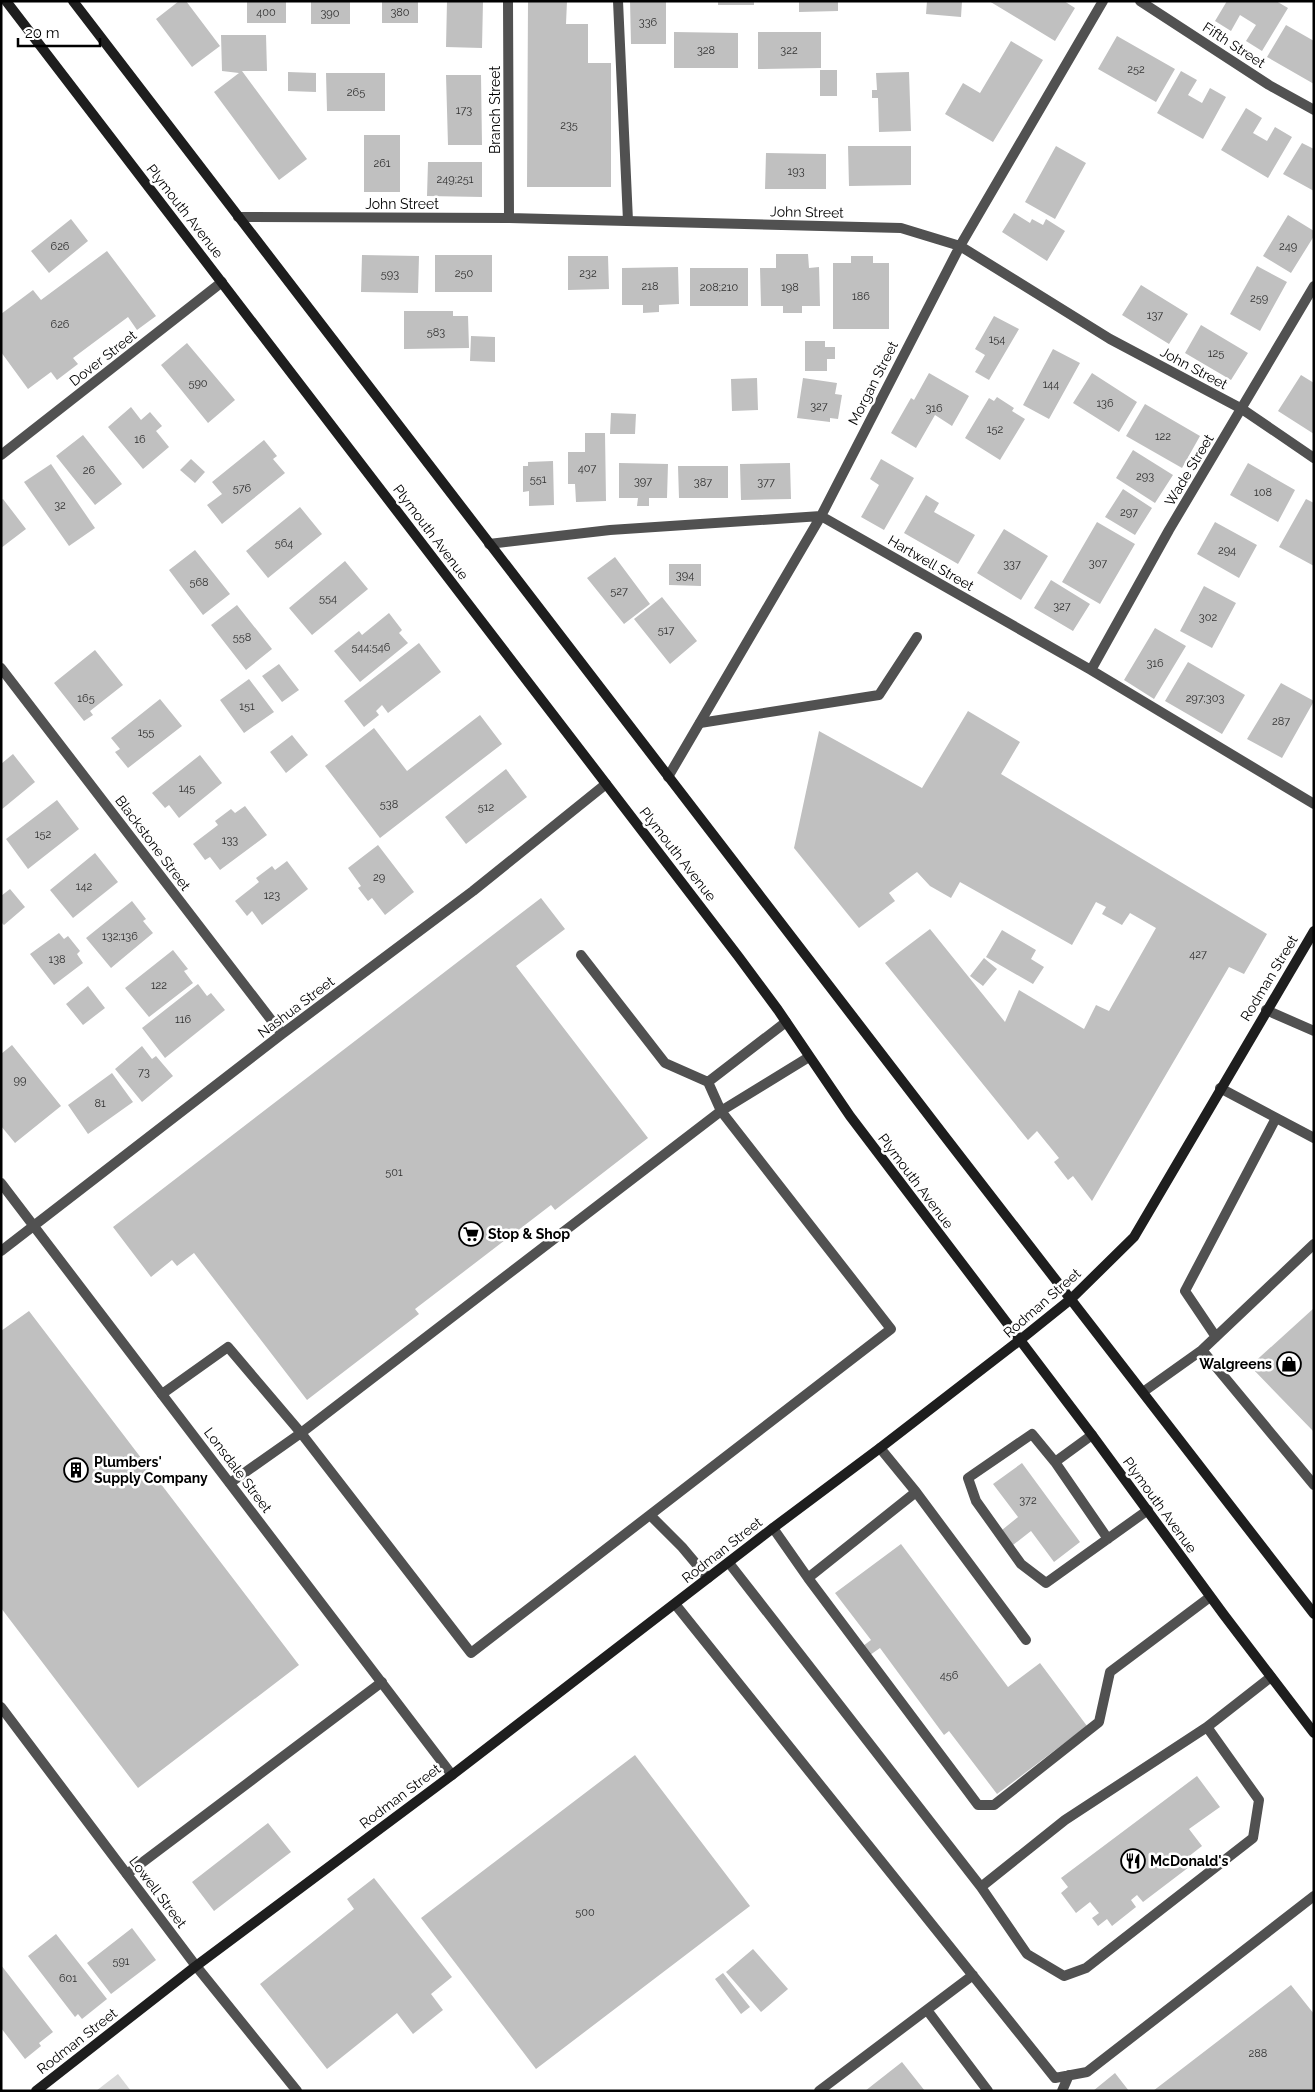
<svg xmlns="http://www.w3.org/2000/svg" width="1315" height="2092" font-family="Raleway,sans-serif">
  <rect width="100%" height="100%" fill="#fff"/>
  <path fill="#d8d8d8" d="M118,2074L131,2091H96Z"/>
  <path fill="#c0c0c0" d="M179,1H186L220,46L192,67L156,19Z
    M247,1H286V23H247Z
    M311,1H350V24H311Z
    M382,1H418V23H382Z
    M447,1H483L482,48L446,47Z
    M528,1H567L566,24H588V63H611V187H527Z
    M630,1H666V44H631Z
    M718,1H754V5H718Z
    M799,1H838V11L799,12Z
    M927,1H962L961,17L926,14Z
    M989,1H1064L1075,8L1055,41Z
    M1227,1H1276L1288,8L1262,51L1246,41L1256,25L1240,15L1231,31L1215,21Z
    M1286,25L1314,41V84L1267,57Z
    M674,32L738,33V68H674Z
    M758,32H821V68L758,69Z
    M221,35H266L267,71H242L307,159L279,180L214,92L239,73L222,71Z
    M1117,36L1175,69L1156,102L1098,69Z
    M1011,41L1043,60L993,142L945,114L963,83L980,93Z
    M820,70H837V96H820Z
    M1181,71L1197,80L1188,95L1202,103L1210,88L1226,97L1203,139L1157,113Z
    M288,72L316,73V92L288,91Z
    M909,72L911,131L879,132L878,98H872V90H877L876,73Z
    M326,73H385V111H327Z
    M446,75H481L482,145H448Z
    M1246,108L1262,118L1253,133L1267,141L1275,127L1292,137L1268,178L1221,150Z
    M364,135H400V192H364Z
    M1302,143L1314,149V191L1283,174Z
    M848,146H911V185L849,186Z
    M1056,146L1086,163L1055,219L1025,202Z
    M766,153L826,154V189H765Z
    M428,162H482V197L427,196Z
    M1014,213L1030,223L1032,219L1043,225L1046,219L1065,231L1047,261L1002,232Z
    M1288,215L1314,231V236L1291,273L1263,256Z
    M71,219L88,241L49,273L31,251Z
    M107,251L156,316L137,330L128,317L73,358L78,364L57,380L51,372L28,389L1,352V314L33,290L41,300Z
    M776,254H808L809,268L819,267L820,306H802V313H783V306H761L760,268H776Z
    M362,255L419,256L418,293L361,292Z
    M435,255H492V292H435Z
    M568,256H608L609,289L568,290Z
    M851,256H873V263H889V329H833V263H851Z
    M1257,266L1287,282L1260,331L1230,314Z
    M678,267L679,304L659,305V312L643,313V305H622V268Z
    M690,268H748V306H690Z
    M1141,285L1188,314L1169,344L1122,315Z
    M404,311H453V316H468L469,348L404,349Z
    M994,316L1019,329L989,380L975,372L985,355L975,349Z
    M1201,325L1248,353L1231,380L1185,353Z
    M471,336L495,337V362L470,361Z
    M805,341H825V347H835V359H827V371H805Z
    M187,343L235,400L208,423L161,365Z
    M1053,349L1080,363L1049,419L1023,405Z
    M929,373L969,396L952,426L935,415L916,448L891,433L911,398L914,400Z
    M1092,373L1137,402L1119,432L1073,403Z
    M1301,375L1314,383V434L1278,411Z
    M757,378L758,410L732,411L731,379Z
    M803,378L837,383L835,394L842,395L838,419L830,418V422L797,418Z
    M997,397L1014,408L1012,411L1025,419L1000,460L965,438L989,398L994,401Z
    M1145,404L1200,436L1182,468L1126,436Z
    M131,407L141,420L150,412L162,426L156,431L169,447L143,469L108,427Z
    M611,413L636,414L635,434H610Z
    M585,433H605L606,501L576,502L575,484H568V452H585Z
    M83,435L122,484L95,505L56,456Z
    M264,440L277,456L273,459L285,473L222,524L207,505L222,494L212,482Z
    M1133,450L1173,475L1155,503L1116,478Z
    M191,459L205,472L195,483L180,470Z
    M881,459L914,478L884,530L861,517L879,485L870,479Z
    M553,461L554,505L529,506V491L523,492V466H528V462Z
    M619,463L668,464L667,498H649V506H637L638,498H619Z
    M790,463L791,499L741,500L740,464Z
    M1248,463L1295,490L1278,522L1230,495Z
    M51,464L95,528L69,546L24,482Z
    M678,466H728V498H679Z
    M1123,489L1152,508L1135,535L1105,517Z
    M926,495L939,503L934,512L975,535L958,564L904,533Z
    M3,499L26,529L1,548V500Z
    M1306,499L1314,503V566L1279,547Z
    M300,507L322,534L268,578L246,551Z
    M1097,522L1135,544L1100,604L1062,582Z
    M1215,522L1257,545L1239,578L1197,554Z
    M1004,529L1048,556L1021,600L977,573Z
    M195,550L230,594L203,615L169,570Z
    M615,557L650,604L624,624L587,578Z
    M345,561L368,589L312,635L289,608Z
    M669,564H701V586L669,585Z
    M1051,580L1090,604L1073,631L1034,608Z
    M1204,586L1236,603L1212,648L1180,631Z
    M662,597L697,641L670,664L634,619Z
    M237,605L272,649L246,670L211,625Z
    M389,613L402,630L399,633L408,643L360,682L334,651L359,631L362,635Z
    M1155,628L1186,646L1154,699L1124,680Z
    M419,643L441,672L388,713L382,705L376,711L379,715L364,727L344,701Z
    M95,650L123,685L90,711L93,715L84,721L54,683Z
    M1188,662L1245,695L1222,734L1165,701Z
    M279,664L299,690L282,702L262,676Z
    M249,679L274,712L244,733L220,700Z
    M1281,683L1314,701L1282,758L1247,739Z
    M160,699L182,726L128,768L115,752L120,749L111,738Z
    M968,711L1020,742L1001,774L1267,934L1244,974L1229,967L1092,1201L1073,1176L1068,1180L1054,1162L1059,1158L1037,1131L1028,1140L885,963L930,929L1005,1022L1019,990L1084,1029L1096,1005L1109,1011L1156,928L1130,913L1122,925L1102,914L1106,907L1096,902L1072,945L960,882L951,898L930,886L917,872L889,893L895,901L859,928L794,848L819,731L922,788Z
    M480,715L502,744L380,838L325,766L374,728L407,771Z
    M292,735L308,755L286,773L270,752Z
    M13,754L35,782L1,810V764Z
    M200,755L222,783L179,818L169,805L165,808L152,793Z
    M506,769L527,797L466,844L445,817Z
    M57,800L79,829L28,869L6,839Z
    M245,806L267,835L220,870L210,857L205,860L193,844L218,825L215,821L231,809L235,813Z
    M378,845L414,892L385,915L372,898L368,901L358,888L361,886L348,868Z
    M95,853L118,882L73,918L50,890Z
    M287,861L308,889L262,925L252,911L247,916L235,901L259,882L256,878L272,866L275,870Z
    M10,889L25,907L4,925L1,922V896Z
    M541,898L565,929L516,966L648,1138L555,1210L551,1205L415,1309L419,1314L307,1400L194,1253L177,1266L172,1260L151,1277L113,1227Z
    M132,901L146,919L143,921L153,933L111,968L86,938Z
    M1002,930L1036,950L1031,959L1044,967L1033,984L986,957Z
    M59,933L64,939L68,936L80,951L77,954L83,963L54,985L30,954Z
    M173,950L188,969L184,971L193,983L149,1017L125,988Z
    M984,958L997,969L983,986L970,976Z
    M198,984L207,996L211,993L225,1010L165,1058L142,1028Z
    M88,986L105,1008L83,1025L66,1004Z
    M12,1045L61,1106L15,1143L1,1126V1054Z
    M142,1046L152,1059L156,1056L173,1076L142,1102L115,1069Z
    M112,1073L133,1102L88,1134L68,1105Z
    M1314,1308V1432L1250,1366Z
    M29,1311L299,1665L138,1788L1,1608V1331Z
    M1022,1463L1080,1542L1054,1562L1031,1531L1013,1545L1002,1530L1018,1517L993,1484Z
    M901,1544L1008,1687L1040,1663L1087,1726L997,1794L949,1731L944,1735L880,1648L870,1655L863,1646L871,1640L835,1593Z
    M635,1755L750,1906L536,2069L421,1918Z
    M1197,1776L1220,1807L1189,1829L1202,1846L1188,1857L1193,1864L1143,1902L1137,1895L1131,1900L1136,1907L1112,1926L1107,1919L1098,1926L1092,1918L1099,1913L1090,1902L1076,1913L1061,1893L1068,1887L1061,1878Z
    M268,1823L291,1852L214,1911L192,1882Z
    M374,1878L452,1977L431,1994L443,2010L413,2034L397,2013L327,2069L260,1984L354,1909L347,1899Z
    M132,1928L156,1960L111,1994L87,1963Z
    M56,1934L107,1999L82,2019L78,2014L75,2017L28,1956Z
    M753,1949L788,1989L761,2012L726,1972Z
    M1,1965L53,2032L39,2043L41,2046L25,2059L1,2028Z
    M723,1973L750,2007L741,2014L715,1979Z
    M1291,1985L1314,2014V2091H1153Z
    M902,2062L925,2091H865Z
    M1115,2073L1129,2091H1093Z"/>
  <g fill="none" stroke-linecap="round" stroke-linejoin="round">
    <path stroke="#515151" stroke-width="10" d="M618,1L628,221
      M700,723L879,695L917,637
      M581,955L665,1063L708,1082L786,1022
      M1266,1010L1314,1031
      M1220,1088L1314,1138
      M1216,1337L1185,1291L1276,1118
      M1202,1350L1314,1244
      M1143,1392L1202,1350L1314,1485
      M162,1394L228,1347L301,1433L471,1653L891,1329L721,1111L708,1082
      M1092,1435L1055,1462L1032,1434L968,1478L976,1501L1021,1564L1046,1583L1148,1510
      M880,1448L916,1492L1026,1640
      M1055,1462L1108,1539
      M230,1483L301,1433L721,1111L809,1057
      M916,1492L808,1578L978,1805H994L1099,1722L1110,1672L1210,1597
      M650,1515L682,1547L708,1578
      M773,1528L808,1578
      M729,1563L981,1887L1027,1954L1064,1976L1086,1968L1253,1838L1259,1800L1207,1727
      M675,1604L1055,2078L1087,2072L1314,1896
      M127,1874L382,1682
      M981,1887L1065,1820L1207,1727L1271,1677
      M927,2010L988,2091
      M819,2091L973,1975
      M1062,2091L1069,2075"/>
    <path stroke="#515151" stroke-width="10" d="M508,1L509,218
      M1140,1L1269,85L1314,110
      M238,217L509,218L901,228L960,246L1110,339L1242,409L1314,458
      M1,455L222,282
      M489,544L610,530L821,516L1091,670L1314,804
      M1,668L282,1034
      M1091,670L1169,530L1314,286
      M668,777L821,516L960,246L1103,1
      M1,1183L452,1775
      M1,1251L282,1034L473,891L606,784
      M1,1707L196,1966L297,2091"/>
    <path stroke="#1e1e1e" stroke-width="10" d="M6,1L738,956L778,1010L850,1116L1092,1435L1224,1615L1314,1733
      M73,1L946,1138L1314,1614
      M36,2091L196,1966L452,1775L773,1528L880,1448L1020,1340L1071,1299L1134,1237L1314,931"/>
  </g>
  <defs>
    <g id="supermarket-ring" transform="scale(1.25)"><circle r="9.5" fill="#fff" stroke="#000" stroke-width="1.5"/><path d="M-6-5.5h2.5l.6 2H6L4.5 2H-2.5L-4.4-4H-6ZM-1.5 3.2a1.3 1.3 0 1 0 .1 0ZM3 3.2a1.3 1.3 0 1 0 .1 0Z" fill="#000"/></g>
    <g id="shop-ring" transform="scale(1.25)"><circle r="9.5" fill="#fff" stroke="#000" stroke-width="1.5"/><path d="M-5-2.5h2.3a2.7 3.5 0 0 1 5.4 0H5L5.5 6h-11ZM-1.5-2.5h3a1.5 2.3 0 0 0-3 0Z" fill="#000"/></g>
    <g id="building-ring" transform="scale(1.25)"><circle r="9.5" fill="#fff" stroke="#000" stroke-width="1.5"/><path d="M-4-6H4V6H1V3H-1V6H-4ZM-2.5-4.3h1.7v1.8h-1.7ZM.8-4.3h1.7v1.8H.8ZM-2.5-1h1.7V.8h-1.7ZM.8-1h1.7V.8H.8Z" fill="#000"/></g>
    <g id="restaurant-ring" transform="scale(1.25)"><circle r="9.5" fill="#fff" stroke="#000" stroke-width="1.5"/><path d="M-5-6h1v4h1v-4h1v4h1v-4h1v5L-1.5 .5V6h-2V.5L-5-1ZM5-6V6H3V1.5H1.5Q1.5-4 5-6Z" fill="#000"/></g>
  </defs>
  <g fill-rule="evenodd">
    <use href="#supermarket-ring" x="471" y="1234"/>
    <use href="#shop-ring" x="1289" y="1364"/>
    <use href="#building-ring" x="76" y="1470"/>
    <use href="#restaurant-ring" x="1133" y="1861"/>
  </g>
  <g text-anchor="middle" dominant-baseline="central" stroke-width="5" stroke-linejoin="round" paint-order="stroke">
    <g font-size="11" fill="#303030">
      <text x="266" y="12">400</text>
      <text x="400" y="12">380</text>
      <text x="330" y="13">390</text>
      <text x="648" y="22">336</text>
      <text x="706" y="50">328</text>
      <text x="789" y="50">322</text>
      <text x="1136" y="69">252</text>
      <text x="356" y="92">265</text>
      <text x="464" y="110">173</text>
      <text x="569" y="125">235</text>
      <text x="382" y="163">261</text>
      <text x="796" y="171">193</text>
      <text x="455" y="179">249;251</text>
      <text x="60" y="246">626</text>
      <text x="1288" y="246">249</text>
      <text x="464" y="273">250</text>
      <text x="588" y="273">232</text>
      <text x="390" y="274">593</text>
      <text x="650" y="286">218</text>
      <text x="719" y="287">208;210</text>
      <text x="790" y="287">198</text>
      <text x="861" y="296">186</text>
      <text x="1259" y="298">259</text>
      <text x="1155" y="315">137</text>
      <text x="60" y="324">626</text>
      <text x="436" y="332">583</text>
      <text x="997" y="339">154</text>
      <text x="1216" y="353">125</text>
      <text x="198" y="383">590</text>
      <text x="1051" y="384">144</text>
      <text x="1105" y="403">136</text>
      <text x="819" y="406">327</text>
      <text x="934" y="408">316</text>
      <text x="995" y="429">152</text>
      <text x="1163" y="436">122</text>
      <text x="140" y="439">16</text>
      <text x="587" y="468">407</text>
      <text x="89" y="470">26</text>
      <text x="1145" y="476">293</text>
      <text x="538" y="479">551</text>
      <text x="643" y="481">397</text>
      <text x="703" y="482">387</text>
      <text x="766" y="482">377</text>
      <text x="242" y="488">576</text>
      <text x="1263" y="492">108</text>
      <text x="60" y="505">32</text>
      <text x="1129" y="512">297</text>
      <text x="284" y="543">564</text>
      <text x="1227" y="550">294</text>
      <text x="1098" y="563">307</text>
      <text x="1012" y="564">337</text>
      <text x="685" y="575">394</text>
      <text x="199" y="582">568</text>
      <text x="619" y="591">527</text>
      <text x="328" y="598">554</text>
      <text x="1062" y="606">327</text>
      <text x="1208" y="617">302</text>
      <text x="666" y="630">517</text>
      <text x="242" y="637">558</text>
      <text x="371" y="647">544;546</text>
      <text x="1155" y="663">316</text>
      <text x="86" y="698">165</text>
      <text x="1205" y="698">297;303</text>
      <text x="247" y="706">151</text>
      <text x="1281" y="721">287</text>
      <text x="146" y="732">155</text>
      <text x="187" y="788">145</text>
      <text x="389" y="804">538</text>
      <text x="486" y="807">512</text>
      <text x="43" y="834">152</text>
      <text x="230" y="840">133</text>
      <text x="379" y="877">29</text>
      <text x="84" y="886">142</text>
      <text x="272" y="895">123</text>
      <text x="120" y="936">132;136</text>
      <text x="1198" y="954">427</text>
      <text x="57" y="959">138</text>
      <text x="159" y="985">122</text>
      <text x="183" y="1019">116</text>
      <text x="144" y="1072">73</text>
      <text x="20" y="1080">99</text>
      <text x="100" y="1103">81</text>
      <text x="394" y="1172">501</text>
      <text x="1028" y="1500">372</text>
      <text x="949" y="1675">456</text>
      <text x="585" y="1912">500</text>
      <text x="121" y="1961">591</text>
      <text x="68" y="1978">601</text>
      <text x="1258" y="2053">288</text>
    </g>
    <g font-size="14" fill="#000" stroke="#fff">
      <text transform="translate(1234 45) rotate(33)">Fifth Street</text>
      <text transform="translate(495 110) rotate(-90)">Branch Street</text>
      <text x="402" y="204">John Street</text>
      <text transform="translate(185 211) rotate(52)">Plymouth Avenue</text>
      <text transform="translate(807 212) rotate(1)">John Street</text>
      <text transform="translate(103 358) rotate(-38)">Dover Street</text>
      <text transform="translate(1194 368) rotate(28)">John Street</text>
      <text transform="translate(873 383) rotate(-63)">Morgan Street</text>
      <text transform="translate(1189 470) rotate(-59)">Wade Street</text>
      <text transform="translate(431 532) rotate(53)">Plymouth Avenue</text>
      <text transform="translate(931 563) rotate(30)">Hartwell Street</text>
      <text transform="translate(153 843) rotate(53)">Blackstone Street</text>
      <text transform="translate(678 854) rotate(52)">Plymouth Avenue</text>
      <text transform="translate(1269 978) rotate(-59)">Rodman Street</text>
      <text transform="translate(296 1007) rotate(-37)">Nashua Street</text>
      <text transform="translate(916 1181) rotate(53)">Plymouth Avenue</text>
      <text transform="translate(1042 1303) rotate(-41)">Rodman Street</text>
      <text transform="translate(238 1470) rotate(53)">Lonsdale Street</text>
      <text transform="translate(1160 1505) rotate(54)">Plymouth Avenue</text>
      <text transform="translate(722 1550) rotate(-38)">Rodman Street</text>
      <text transform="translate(400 1796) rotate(-37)">Rodman Street</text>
      <text transform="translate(158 1892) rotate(53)">Lowell Street</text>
      <text transform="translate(77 2041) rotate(-38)">Rodman Street</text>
    </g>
    <g font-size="14" font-weight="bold" fill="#000" stroke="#fff" text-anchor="start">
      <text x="488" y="1234">Stop &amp; Shop</text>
      <text x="1272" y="1364" text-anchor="end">Walgreens</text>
      <text x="94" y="1462">Plumbers'<tspan x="94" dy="16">Supply Company</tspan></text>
      <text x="1150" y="1861">McDonald's</text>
    </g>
  </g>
  <rect width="1315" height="2092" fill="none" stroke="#000000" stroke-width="5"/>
  <path d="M18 38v8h82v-8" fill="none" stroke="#000000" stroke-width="2.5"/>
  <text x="25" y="38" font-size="15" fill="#000000" stroke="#ffffff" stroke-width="4" paint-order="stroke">20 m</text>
</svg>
